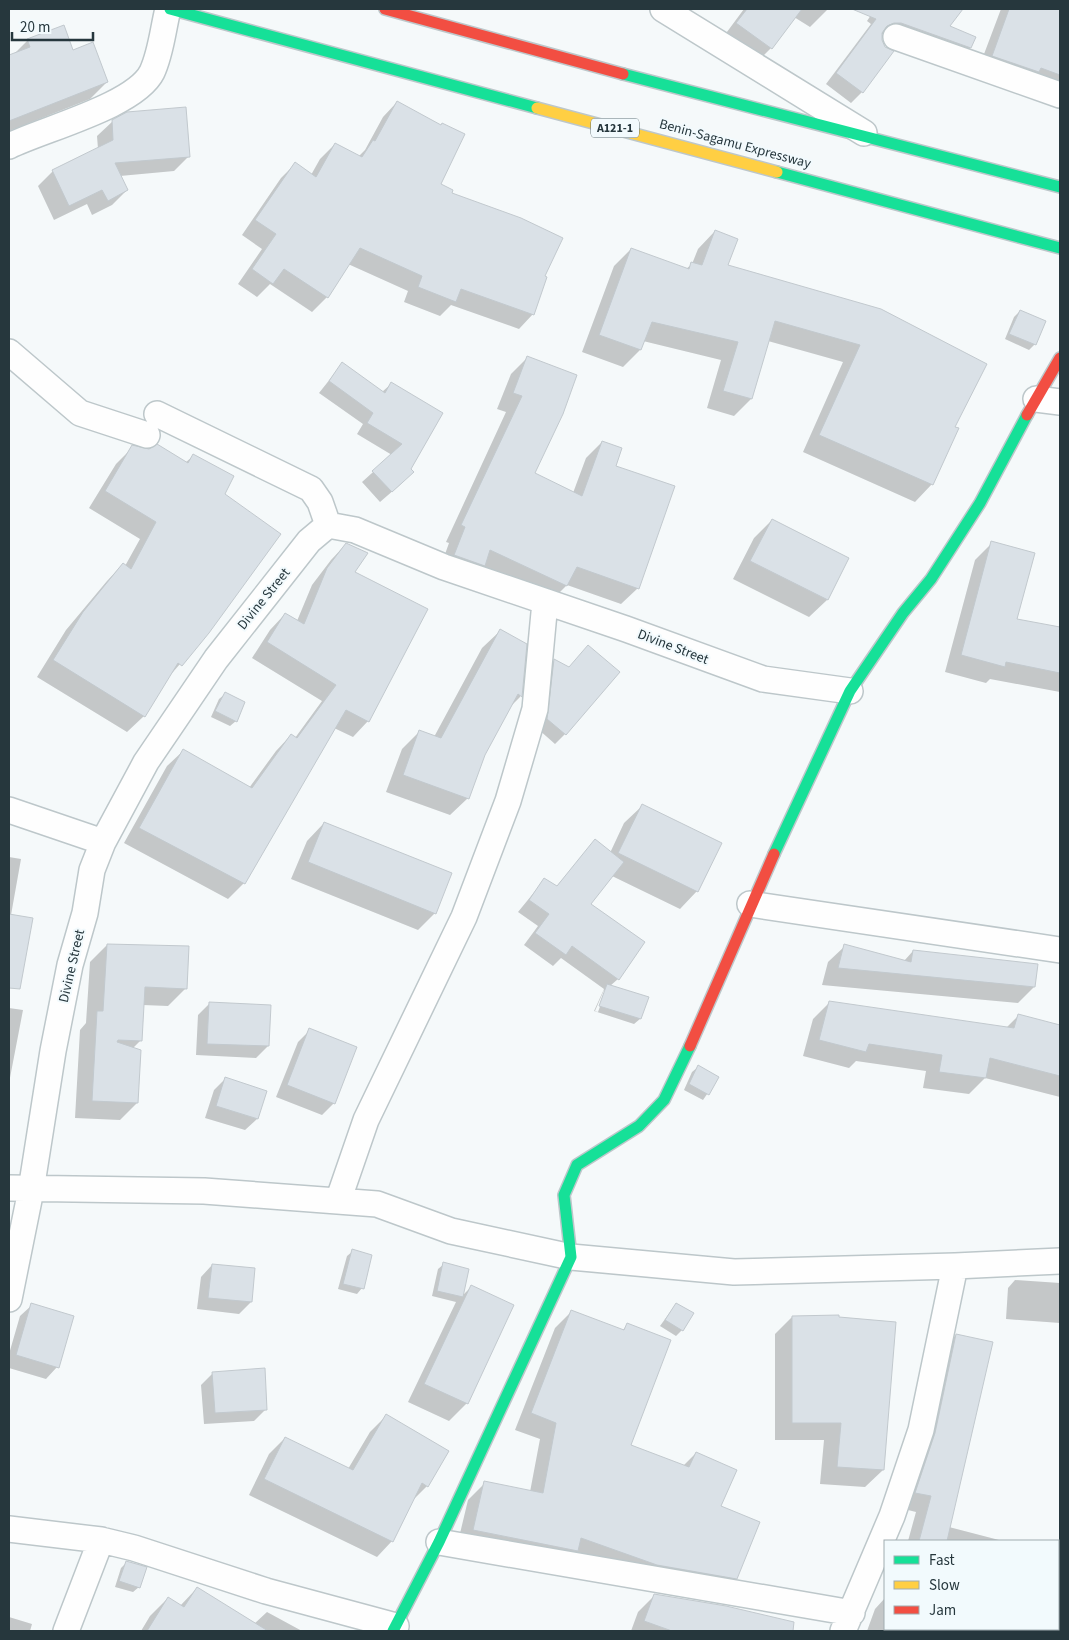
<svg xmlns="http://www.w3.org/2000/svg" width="1069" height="1640" font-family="'Source Sans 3',sans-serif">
  <rect width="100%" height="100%" fill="#f5f9fa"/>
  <path fill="#0003" fill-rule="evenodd" d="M744,9H828L810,27L794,17L771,48L755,64L721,40Z
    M875,9H949L957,15L948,27L970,48L959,59L882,34L862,92L851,103L826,84L871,24L867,21Z
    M1001,9H1060V95L978,70Z
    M28,40L73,52L107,82L90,99L9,131V86L12,85H9V56L14,54Z
    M397,102L439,185L543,277L533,314L519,329L451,305L440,316L404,302L408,291L348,264L327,297L312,312L270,284L257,297L238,284L262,249L242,235L281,178L295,164L311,175L320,159L335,144L358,157L365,150L383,117Z
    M113,121L189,156L174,171L120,176L127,190L112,205L92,215L87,204L54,220L38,186L53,171L98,149L97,136Z
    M715,231L727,266L879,309L953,427L932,484L915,502L803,452L843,362L768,341L751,399L734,416L707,408L721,360L643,341L640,350L623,367L582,352L614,266L631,249L686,269L692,264L698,249Z
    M1020,311L1035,344L1029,350L1005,339L1014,317Z
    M527,358L533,474L573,493L586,458L602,442L614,467L638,588L621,604L567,585L550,602L439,571L449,543L446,542L506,412L497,409L511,374Z
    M342,364L382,392L391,384L441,413L402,483L380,502L362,482L392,455L357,434L363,424L319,393Z
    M133,447L185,463L193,456L224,494L208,632L166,680L144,716L127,732L37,677L66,630L107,581L123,564L125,566L140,539L89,508L116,464Z
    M772,520L848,559L827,600L809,617L733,579L754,538Z
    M992,543L1016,620L1060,629V692L990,679L986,683L945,672L975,560Z
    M346,544L354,573L368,721L353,737L334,728L244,883L228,899L124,843L167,766L183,751L249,788L276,751L291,735L295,738L322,701L252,658L270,630L285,614L297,621L312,585L331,560Z
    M500,631L525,645L520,697L509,708L484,755L468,798L450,815L386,792L402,749L419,732L434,737L482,648Z
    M554,661L565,734L555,744L538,729L544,670Z
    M225,694L236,721L230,726L211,717L219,699Z
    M642,806L697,891L680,909L612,876L589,904L618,979L610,986L640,1019L634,1024L594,1011L604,989L561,958L553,966L524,945L538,926L518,912L545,879L556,887L595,841L610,853L624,823ZM604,990H606L598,1012L595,1011Z
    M324,823L435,913L418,930L291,879L307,841Z
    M9,857L21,859L11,915L24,959L9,975Z
    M107,945L186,988L168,1006L143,1005L141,1040L132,1049L137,1103L120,1120L75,1118L80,1030L86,1023L90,962Z
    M845,946L904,961L913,951L1034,987L1018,1003L822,985L828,962Z
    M830,1002L1006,1028L1018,1016L1060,1027V1097L985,1078L969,1094L923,1088L926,1071L856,1061L849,1068L803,1056L813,1019Z
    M210,1003L268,1046L256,1058L196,1055L198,1015Z
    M9,1008L23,1010L9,1083Z
    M310,1030L334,1103L322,1115L276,1097L298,1042Z
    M698,1067L718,1078L703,1100L684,1090L692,1072Z
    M225,1079L266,1092L257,1119L245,1130L205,1118L214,1090Z
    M353,1251L362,1288L357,1294L338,1289L347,1256Z
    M444,1264L462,1296L471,1287L467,1403L449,1421L408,1402L456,1302L432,1296L438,1269Z
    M212,1265L251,1302L239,1314L197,1309L201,1277Z
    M1015,1280L1060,1283V1323L1006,1319L1008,1288Z
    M676,1304L682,1330L676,1336L660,1326Z
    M32,1305L57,1367L46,1379L9,1368V1354L20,1316Z
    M571,1312L622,1331L627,1325L629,1446L683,1466L696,1453L720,1507L736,1578L720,1595L457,1546L468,1500L485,1483L530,1492L540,1439L515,1430L555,1328Z
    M792,1317L883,1470L865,1487L820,1484L824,1440H775V1334Z
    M956,1335L949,1527L999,1540L908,1541L916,1512L900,1508L940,1351Z
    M213,1373L266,1409L254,1421L204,1424L201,1385Z
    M386,1416L427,1486L412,1501L392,1541L377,1557L249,1495L269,1454L285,1438L348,1469L370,1432Z
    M127,1562L139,1587L133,1592L115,1587L121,1568Z
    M197,1588L254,1624L267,1612L302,1631H141L150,1616L168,1598L180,1606Z
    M655,1595L778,1620L776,1631H631L638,1612Z
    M885,1598V1629H971L970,1631H867L875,1609Z
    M9,1617L32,1624L30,1631H9Z"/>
  <path fill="#dae1e7" stroke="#c2c9ce" d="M747,9H802L772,49L736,23Z
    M852,9H963L950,26L976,37L971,48L901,23H894L887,26L882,33V40L885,47L894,51L863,93L836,73L876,19Z
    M1009,9H1060V75L1041,68L1039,72L992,56Z
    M64,25L73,50L93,42L108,82L9,121V55L30,47L27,39Z
    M397,101L441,125L442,123L465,134L441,184L453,190L452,193L521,218L563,238L545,276L547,277L534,315L461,289L456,302L418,287L422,276L360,248L328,298L284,269L273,284L252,269L276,234L255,220L295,162L316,177L335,143L362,157L373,140L375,141Z
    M186,107L190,157L115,163L128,190L108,201L102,190L69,206L52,170L113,140L112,120L127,112Z
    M715,230L738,239L728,265L881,309L987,364L955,427L959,428L933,485L819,435L860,345L775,321L752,399L723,391L738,342L652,322L641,350L599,335L631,248L689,269L691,262L702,265Z
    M1020,310L1046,321L1036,345L1009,334Z
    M527,356L577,375L563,414L535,473L582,496L602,441L622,448L616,466L675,486L639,589L577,567L567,586L490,550L485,566L454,555L465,527L461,525L522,396L513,393Z
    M342,362L385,393L391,382L443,413L411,469L414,472L392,492L372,471L402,444L367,423L373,413L329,381Z
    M157,444L188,463L193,454L234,476L225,494L281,534L209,633L182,666L178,663L145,717L53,660L83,612L123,563L131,569L156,522L105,491L132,445L149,449Z
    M772,519L849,558L828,600L750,561Z
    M991,541L1035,553L1017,619L1060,627V673L1006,662L1005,667L961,655Z
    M346,543L368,553L355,572L428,609L369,722L346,710L245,884L139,828L183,749L252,788L291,734L297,738L336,685L267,642L285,613L304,624L327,568Z
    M500,629L527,644L522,697L518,694L485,755L469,799L403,775L419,730L441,738Z
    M588,645L620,672L566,735L547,719L554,659L569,667Z
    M225,692L245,702L237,722L215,711Z
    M642,804L722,843L698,892L618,853Z
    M324,822L452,873L436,914L308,862Z
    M595,839L624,862L591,904L645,942L619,980L572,946L566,955L535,933L549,914L529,900L544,878L557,886Z
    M9,914L33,918L20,989L9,988Z
    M107,944L189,946L187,989L145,987L142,1041L118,1040L117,1042L141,1050L138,1103L92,1101L97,1011H103Z
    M844,944L911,962L913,950L1038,964L1035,987L838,968Z
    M607,984L649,997L641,1019L599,1006Z
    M829,1001L1014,1028L1018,1014L1060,1025V1076L990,1058L986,1078L939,1072L942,1055L869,1044L866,1052L819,1040Z
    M209,1002L271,1005L269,1046L207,1044Z
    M309,1028L357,1047L335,1104L287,1085Z
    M698,1065L719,1077L709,1095L689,1084Z
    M225,1077L267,1091L258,1119L216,1106Z
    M352,1249L372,1255L364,1289L343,1284Z
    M443,1262L469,1269L463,1297L437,1291Z
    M212,1264L255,1268L252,1302L208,1298Z
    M471,1285L514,1305L468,1404L424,1384Z
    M31,1303L74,1316L59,1368L16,1355Z
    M676,1303L694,1313L683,1331L665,1320Z
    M571,1310L624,1330L627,1323L671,1340L631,1445L689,1467L696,1452L737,1470L721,1506L760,1522L737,1579L657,1565L581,1538L578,1551L473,1530L484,1481L543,1493L556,1423L531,1413Z
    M839,1315V1317L896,1322L884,1470L837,1467L841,1423H792V1316Z
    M956,1334L993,1342L947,1541H919L931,1496L915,1493L935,1433Z
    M265,1368L267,1410L215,1413L212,1372Z
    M386,1414L449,1451L428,1487L422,1483L393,1542L264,1479L285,1437L353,1470Z
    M126,1561L147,1567L140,1588L119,1581Z
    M197,1587L268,1631H147L168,1597L184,1607Z
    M654,1594L726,1606L794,1622L793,1631H672L644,1621Z"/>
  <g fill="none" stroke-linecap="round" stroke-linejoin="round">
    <g stroke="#bdc7ca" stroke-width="28">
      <path id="street" d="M663,9L864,133
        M896,37L1060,95
        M9,146C43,129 135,106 152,72C161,53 163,29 168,9
        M9,352L80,413L147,435
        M1036,399L1060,402
        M157,414L311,489L320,502L328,525
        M9,810L103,842
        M750,904L1060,950
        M9,1188L204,1191L377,1204L451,1231L571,1257L734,1272L955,1266L1060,1261
        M338,1201L366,1120L464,917L508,801L535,709L545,602
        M9,1299L31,1190L53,1051L70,965L85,913L92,870L103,842L146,762L216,659L309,541L328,525L355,530L444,567L626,629L763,679L850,691
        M9,1529L101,1540
        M439,1542L852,1613
        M66,1631L101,1540L134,1548L266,1591L396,1626
        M843,1631L892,1516L921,1430L955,1266"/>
    </g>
    <g stroke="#bdc7ca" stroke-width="14">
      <path id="fast" d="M170,9L537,108
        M623,74L1060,187
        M777,172L1060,248
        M774,854L850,691L903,613L931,579L980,503L1027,415
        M393,1631L439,1542L571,1257L564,1195L577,1165L639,1126L664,1100L690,1046"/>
    </g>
    <g stroke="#bdc7ca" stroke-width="14">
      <path id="slow" d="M537,108L777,172"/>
    </g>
    <g stroke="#bdc7ca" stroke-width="14">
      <path id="jam" d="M385,9L623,74
        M1027,415L1060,358
        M690,1046L774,854"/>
    </g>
    <use href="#street" stroke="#fefefe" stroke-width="25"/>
    <use href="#fast" stroke="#16e098" stroke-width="11"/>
    <use href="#slow" stroke="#ffcf43" stroke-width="11"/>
    <use href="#jam" stroke="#f24e42" stroke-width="11"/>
  </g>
  <g text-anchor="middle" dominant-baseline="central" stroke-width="4" stroke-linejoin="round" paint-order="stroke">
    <rect fill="#f2fafd" stroke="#637277" stroke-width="1" x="591" y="118.5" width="48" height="19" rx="4"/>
    <g font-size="12" font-weight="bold" fill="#26373d">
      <text x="615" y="128">A121-1</text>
    </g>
    <g font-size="14" fill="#26373d" stroke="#f2fafd">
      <text transform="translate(735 144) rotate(15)">Benin-Sagamu Expressway</text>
      <text transform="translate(264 599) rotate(-51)">Divine Street</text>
      <text transform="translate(673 647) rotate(21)">Divine Street</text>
      <text transform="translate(72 966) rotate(-77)">Divine Street</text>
    </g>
  </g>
  <rect width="1069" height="1640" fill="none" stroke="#26373d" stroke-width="20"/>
  <rect x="884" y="1540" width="175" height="90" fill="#f2fafd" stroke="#a0acb0"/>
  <rect x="894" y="1556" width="25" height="8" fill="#16e098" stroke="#a0acb0"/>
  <text x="929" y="1565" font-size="15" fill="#26373d">Fast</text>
  <rect x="894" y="1581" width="25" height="8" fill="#ffcf43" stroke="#a0acb0"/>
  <text x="929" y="1590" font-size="15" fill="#26373d">Slow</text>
  <rect x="894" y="1606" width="25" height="8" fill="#f24e42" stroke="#a0acb0"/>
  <text x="929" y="1615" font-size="15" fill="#26373d">Jam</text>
  <path d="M12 32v8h81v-8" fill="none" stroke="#26373d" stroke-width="2.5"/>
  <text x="20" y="32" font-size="15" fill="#26373d" stroke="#f2fafd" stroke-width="4" paint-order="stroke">20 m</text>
</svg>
